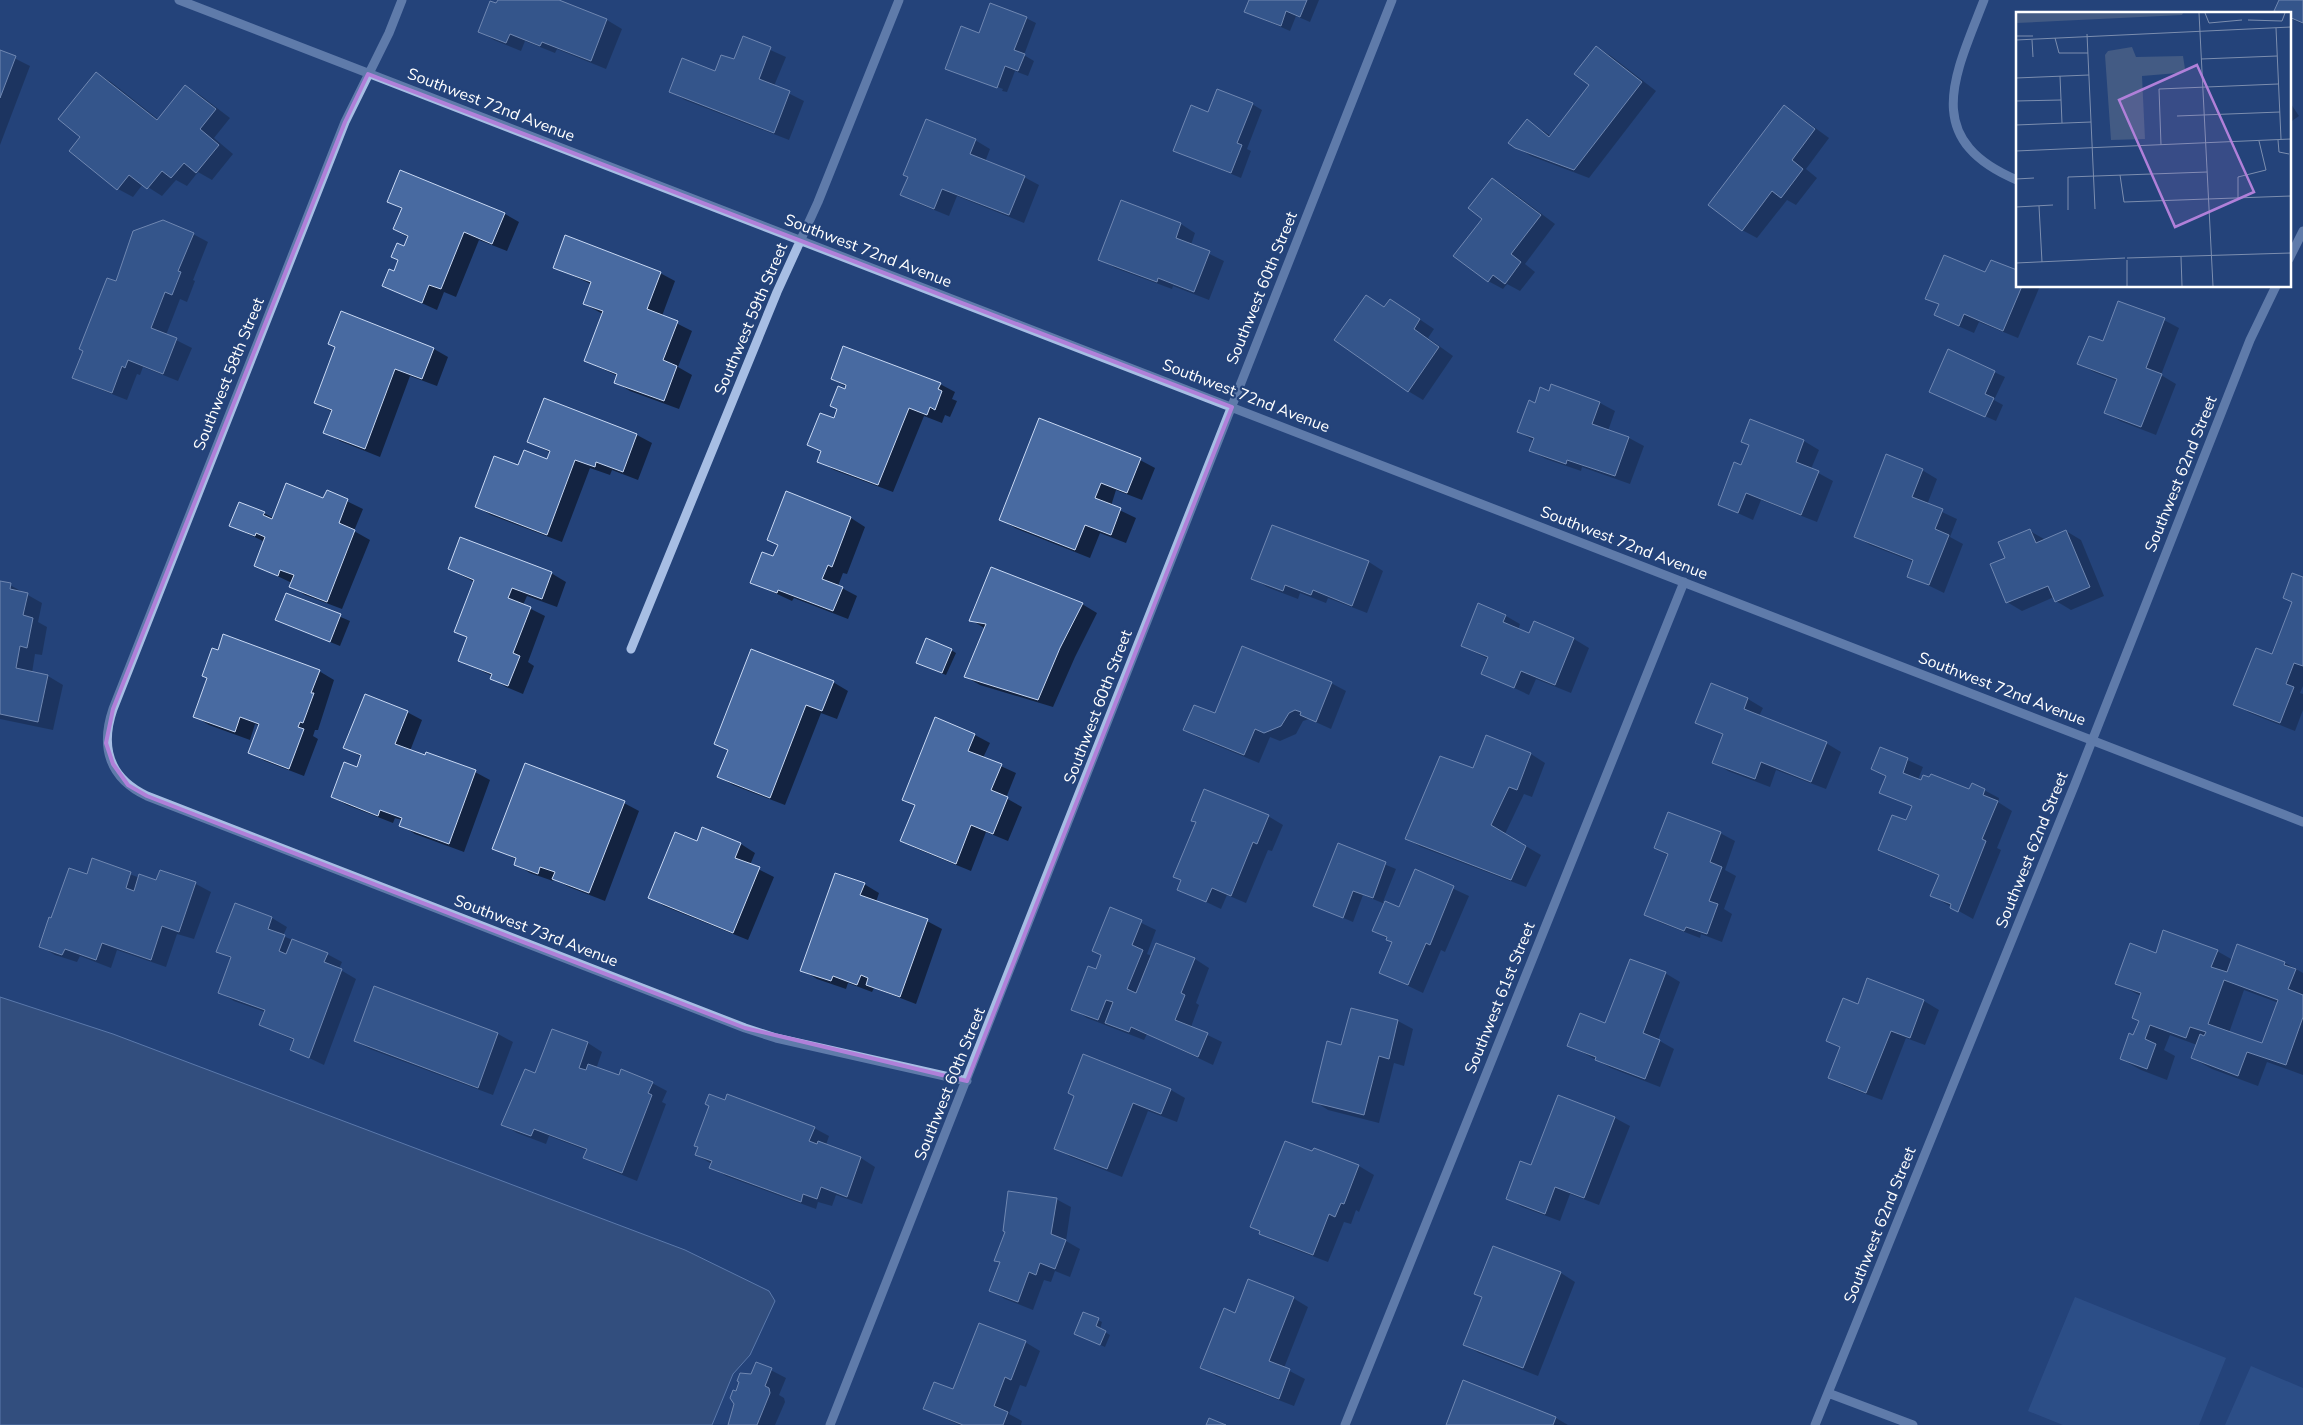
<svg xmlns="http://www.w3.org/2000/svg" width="2303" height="1425" font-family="'Nunito Sans',sans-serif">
  <rect width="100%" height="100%" fill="#24437a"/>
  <path fill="#375b98" d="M2075,1297L2226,1358L2199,1425H2063L2028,1411Z
    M2251,1366L2303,1388V1425H2225Z"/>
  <path fill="#435b84" stroke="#9bb8e5" d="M0,997L113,1034L685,1250L769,1291L775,1301L750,1355L733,1374L712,1425H0Z"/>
  <path fill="#0007" fill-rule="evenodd" d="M499,0H556L607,20L622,29L606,69L557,49L555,53L525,41L521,51L494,40L479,31Z
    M1250,0H1319L1310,22L1296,16L1290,31L1246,12Z
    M2280,0H2303V24L2289,18V14H2282L2276,10Z
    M1026,18L1036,23L1024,55L1034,61L1028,76L1015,71L1007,92L1002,91L1003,89L955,71V73L947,68L979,35Z
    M744,38L786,57L774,86L804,101L789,140L685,100L670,91L715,72L734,61Z
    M1596,47L1611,56L1656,91L1589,178L1531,156L1516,147L1527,121L1551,136L1590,85Z
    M0,51L30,66L0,145Z
    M96,73L111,82L159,120L185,86L200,95L230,118L214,138L233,154L212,180L198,172L187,186L176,180L162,196L143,184L133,197L118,189L70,151L82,136Z
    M2289,101L2299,116L2289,123Z
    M1252,104L1262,110L1247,149L1251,151L1241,178L1175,150L1209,114Z
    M1785,106L1829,138L1806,169L1817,178L1796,205L1787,200L1757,238L1742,230Z
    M975,140L990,149L985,162L1024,177L1039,185L1024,223L957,196L949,216L917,203L902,195Z
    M1492,179L1507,188L1555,224L1525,264L1535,272L1520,291L1507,284L1503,289L1488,281L1484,219Z
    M389,202L505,214L519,222L507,251L479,240L456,297L444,292L437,310L384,286L395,272L409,238L394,229L402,209Z
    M1122,202L1181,224L1195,233L1191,245L1224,261L1209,300L1173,286L1172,289L1115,268L1100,259Z
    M193,234L208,242L193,280L195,281L187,302L180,299L166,335L192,348L178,381L143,367L140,375L137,374L127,400L89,385L74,377L117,283Z
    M554,267L660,273L675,281L662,316L692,331L678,367L692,375L679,409L630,391L615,382L618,376L585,361L603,314L584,304L591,284Z
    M1986,274L2017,286H2040L2018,338L1979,322L1974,333L1951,323L1936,315L1940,305L1927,298Z
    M1391,300L1434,329L1428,338L1453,356L1423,400L1408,391L1385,308Z
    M2164,320L2179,328L2161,375L2176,384L2156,435L2120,421L2105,412L2117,381L2094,372L2079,364L2103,343Z
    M434,349L448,357L437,386L410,376L380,457L340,441L325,432L333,412L315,403Z
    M1948,351L2005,377L1994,400L2003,405L1996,421L1931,392Z
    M832,379L940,384L955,392L952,399L957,401L950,417L945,415L942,423L924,416L893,492L834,470L819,461L822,452L809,445L834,419L846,390L847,387Z
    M1552,386L1600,403L1615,411L1608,431L1629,438L1644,446L1630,484L1582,467L1581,471L1546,459L1531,451L1534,441L1519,432L1536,404L1550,393Z
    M544,400L637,435L652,443L638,480L612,470L610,475L590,468L562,542L491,515L477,507L519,467L548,461L551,453L528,441Z
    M1751,421L1804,441L1819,450L1811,469L1833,481L1817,522L1761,500L1753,520L1720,505L1742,466L1750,446L1743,442Z
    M1140,460L1155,468L1142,500L1116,490L1111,506L1136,518L1126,543L1100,533L1090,558L1015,528L1000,519Z
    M1922,470L1937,479L1927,505L1957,519L1950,537L1963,544L1944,593L1909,576L1914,562L1870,545L1855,536Z
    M328,492L363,509L354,531L370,540L342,609L305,595L291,586L292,583L256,566L265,542L231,526L264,513L273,518L324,500Z
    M786,493L851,518L865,527L847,574L843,573L838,586L857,596L848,619L794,598L792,601L751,582L774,558L779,546L768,539Z
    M1273,527L1369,562L1383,571L1367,613L1328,598L1326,603L1300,593L1298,599L1267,587L1252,578Z
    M2030,531L2046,540L2066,531L2081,540L2104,596L2071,610L2056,601L2054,597L2022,611L2007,602V559Z
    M992,568L1082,604L1097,613L1075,657L1053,707L980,685L966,677L986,629L971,620Z
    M449,569L551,573L566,582L557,607L527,596L523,605L545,616L528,662L534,666L523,694L506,687L491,678L492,676L459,660L467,638L456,631L474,582Z
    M2303,578V686L2300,693L2303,694V710L2295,731L2250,713L2235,704L2273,656Z
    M0,582L10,585L42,603L38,622L47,627L42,655L35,654L32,673L48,676L63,685L53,730L0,719Z
    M287,594L350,621L340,646L276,620Z
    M1506,616L1520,624L1518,630L1529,635L1534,623L1574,639L1589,648L1571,693L1536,679L1529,695L1482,673L1488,659L1462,646Z
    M951,650L956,653L946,675L922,665Z
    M319,671L334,680L318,730H315L313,736L318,739L304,776L265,761L250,753L260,726L255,724L250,740L209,725L194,716L208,679Z
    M833,682L848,691L837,719L821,713L785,805L733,785L719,777L728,751L716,744Z
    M1331,683L1346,691L1331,729L1309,719L1303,721L1296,734L1280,741L1270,737L1259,763L1199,738L1185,730L1216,715Z
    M1711,684L1748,699L1763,708L1759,716L1826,743L1841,752L1826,789L1776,770L1770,787L1728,771L1714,762L1724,735L1697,722Z
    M407,712L422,720L410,751L475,772L490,780L464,852L415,834L401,825L402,820L395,818L393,823L347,805L332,797L358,769L362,757L345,748Z
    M936,719L975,735L990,743L983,758L1016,773L1006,798L1022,807L1008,841L986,832L971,871L917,849L902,841L916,806L904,799Z
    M1487,737L1531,754L1545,763L1532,797L1524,794L1505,834L1541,855L1526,887L1421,847L1407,839L1474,770Z
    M1881,748L1923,767L1918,780L1970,790H1984L1999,798L1998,802L2012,811L1997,848L2001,850L1973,919L1932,896L1940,876L1894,858L1879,850L1907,822L1913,807L1881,792L1886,777L1872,769Z
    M624,803L639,811L605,901L569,887L554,879L553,881L530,873L515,864L517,860L494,848Z
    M1268,816L1283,825L1272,851L1268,850L1246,903L1227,895L1221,909L1179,889L1197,823L1192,820Z
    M703,829L741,844L755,853L750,865L774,877L748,940L664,906L650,897L697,842Z
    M1720,833L1735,841L1725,870L1736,876L1724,909L1732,914L1722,942L1701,934L1700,938L1661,923L1646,915L1669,856L1655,848Z
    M1338,845L1396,869L1383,902L1400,908L1415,871L1469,896L1445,952L1441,950L1423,993L1381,973L1393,943L1374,930L1385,904L1363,895L1353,922L1315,906Z
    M93,860L140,878L156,882L161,871L196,884L211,892L194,939L177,934L166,967L117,950L111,968L80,956L77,962L55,955L40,946L52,919L88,876Z
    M864,884L879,893L876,902L927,921L942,929L916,1004L874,988L872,992L848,983L846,989L817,979L802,970Z
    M235,905L272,918L287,927L283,936L327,954L342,962L339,969L356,979L324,1065L292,1050L295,1041L260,1025L265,1012L234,1001L219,992L232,959L218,951Z
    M1110,908L1156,930L1147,954L1152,956L1157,944L1195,959L1209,968L1196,1003L1199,1005L1191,1027L1222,1042L1213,1065L1147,1034L1144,1040L1087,1018L1073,1009L1096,971L1102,956Z
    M2238,946L2285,963L2303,973V1075L2267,1062L2258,1086L2212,1069L2192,1058L2197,1045L2170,1035L2164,1050L2175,1056L2167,1080L2141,1070L2121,1059L2134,1036L2140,1021L2141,996L2116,983L2156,954L2217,951L2233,960ZM2244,990L2279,1003L2263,1045L2229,1033Z
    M1665,973L1680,982L1658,1040L1674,1049L1660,1087L1611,1068L1569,1045L1606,1025Z
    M1868,980L1924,1001L1939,1010L1925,1045L1906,1038L1882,1100L1844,1086L1830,1077L1841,1048L1828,1041L1858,1006Z
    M375,988L498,1034L513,1042L493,1095L370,1049L355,1041Z
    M1352,1009L1398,1021L1413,1029L1404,1066L1394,1063L1379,1123L1328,1110L1314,1101L1342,1046Z
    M553,1030L588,1043L602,1052L596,1069L619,1077L652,1083L667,1091L662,1102L666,1104L637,1181L600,1166L585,1158L588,1151L549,1136L546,1144L517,1133L503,1125L512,1098L515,1099L536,1074Z
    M1171,1090L1185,1098L1177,1122L1148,1111L1122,1177L1071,1157L1056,1148L1076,1096Z
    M1559,1096L1615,1118L1630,1126L1599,1205L1570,1194L1560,1221L1522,1207L1507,1198L1532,1167Z
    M726,1102L814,1128L829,1136L826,1145L861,1158L875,1167L862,1204L836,1195L832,1206L818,1202L816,1209L726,1176L711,1167L712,1164L696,1155L699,1147L696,1146Z
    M1315,1149L1359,1166L1374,1175L1359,1212L1356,1210L1351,1224L1344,1222L1328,1262L1275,1242L1252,1227Z
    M1056,1199L1071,1207L1066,1241L1080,1249L1070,1277L1055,1271L1051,1282L1044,1280L1033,1310L1005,1299L990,1290L1001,1263L996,1260Z
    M1493,1247L1561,1273L1575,1282L1538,1376L1479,1353L1465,1345L1483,1298Z
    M1249,1281L1293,1298L1308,1307L1284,1368L1305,1379L1294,1406L1216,1376L1202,1367L1235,1314Z
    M1098,1320L1102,1322L1100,1329L1110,1335L1105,1347L1080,1336Z
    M1025,1342L1040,1351L1026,1387L1020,1385L1009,1414L1022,1421L1021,1425H959L925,1409Z
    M757,1363L786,1378L779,1395L784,1398L785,1402L775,1425H730L734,1415L731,1413L737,1393L752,1375Z
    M1464,1382L1556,1418L1568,1425H1447Z"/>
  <path fill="#486aa1" stroke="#c9d9f4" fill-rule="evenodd" d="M498,0H559L607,19L591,61L542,42L540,46L510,34L506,43L478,32L490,1L496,3Z
    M1249,0H1307L1300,17L1286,11L1281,26L1244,12Z
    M2279,0H2303V23L2289,17V14L2274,11Z
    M990,3L1027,17L1014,50L1025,54L1018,71L1005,66L997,88L945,69L961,26L979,33Z
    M743,36L771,47L759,79L790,91L774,133L669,92L682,58L715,71L721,55L734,59Z
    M1596,46L1642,82L1574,170L1515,148L1508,143L1527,119L1549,137L1589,85L1574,74Z
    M0,50L16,56L0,98Z
    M96,72L157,120L185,85L216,109L200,129L219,145L196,173L184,163L171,178L162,171L147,189L129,175L117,190L69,151L80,137L58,119Z
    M1217,89L1253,103L1237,143L1242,145L1231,173L1173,151L1191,105L1208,112Z
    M1784,105L1815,129L1792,160L1803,169L1781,198L1772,191L1742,231L1708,205Z
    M926,119L976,139L970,154L1025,176L1009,215L942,189L934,209L900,195L908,177L903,175Z
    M400,170L505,213L492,244L464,232L441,289L429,285L422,303L382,286L389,269L394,271L398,260L391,257L397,243L404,246L408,236L393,229L402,208L387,202Z
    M1492,178L1541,215L1511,254L1521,262L1505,284L1493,275L1488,282L1453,256L1482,219L1468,208Z
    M1121,200L1181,223L1176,238L1210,251L1194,292L1158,278L1157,282L1098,260Z
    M163,220L194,233L178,271L181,272L172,295L165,292L151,328L177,338L163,374L128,360L125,368L122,366L112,393L72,378L83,351L79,349L107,278L116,281L133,231Z
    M565,235L661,272L647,309L678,321L663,360L677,366L664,401L614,383L617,374L584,361L603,311L583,304L591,282L553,268Z
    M1944,255L1985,272L1991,260L2017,270V286H2022L2003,331L1964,314L1959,326L1934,315L1939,304L1925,299Z
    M1366,295L1384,307L1390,299L1420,319L1414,329L1439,347L1408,392L1334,340Z
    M2118,301L2165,318L2146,368L2162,374L2141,427L2104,413L2117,379L2077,364L2089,336L2103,341Z
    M341,311L434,348L422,379L395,369L365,449L323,433L332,410L314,403L335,347L328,344Z
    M843,346L941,383L938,389L942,391L935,410L930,407L927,415L909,408L878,485L817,462L821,451L807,445L820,413L834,418L837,409L830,406L838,386L845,389L846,385L831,379Z
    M1948,349L1995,371L1985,394L1994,398L1985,417L1929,392Z
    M1551,384L1600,402L1592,424L1629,437L1615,476L1567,460L1566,464L1529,451L1534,438L1517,432L1529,400L1535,403L1540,387L1549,391Z
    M544,398L637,434L623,472L596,462L595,467L575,460L547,535L475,507L494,456L518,465L524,450L547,459L550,451L527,442Z
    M1039,418L1141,458L1127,493L1101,483L1095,498L1121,508L1111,535L1085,525L1075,550L999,520Z
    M1750,419L1804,440L1796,462L1819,471L1801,515L1746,493L1738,513L1718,505L1734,462L1741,465L1749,445L1741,442Z
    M1886,454L1923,469L1912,497L1943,509L1935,529L1949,535L1929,585L1907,577L1913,560L1854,537Z
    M286,483L323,498L327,490L348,499L339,523L355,530L327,602L289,587L294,575L280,570L278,576L254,566L265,537L256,533L255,536L229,526L239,502L265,512L263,515L272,519Z
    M786,491L851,517L832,567L828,565L822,579L843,587L833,611L778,590L777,593L750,583L762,552L773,556L778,545L767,540Z
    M1272,525L1369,561L1352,606L1313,590L1311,595L1285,585L1283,591L1251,579Z
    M2030,529L2036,543L2066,530L2090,587L2055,602L2048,586L2006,603L1990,564L2005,558L1998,542Z
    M460,537L552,572L542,599L512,588L508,598L531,607L513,653L520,656L508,686L490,679L492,674L458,661L467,637L454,632L474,580L448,569Z
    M991,567L1083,603L1060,648L1038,700L964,677L986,624L969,621Z
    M2292,573L2303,577V666L2294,663L2286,684L2294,687L2280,723L2233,705L2256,648L2272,654L2292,602L2283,598Z
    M0,581L11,583L10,589L28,593L23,615L33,618L27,648L20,646L16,668L48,675L38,722L0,714Z
    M286,593L341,614L330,642L275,620Z
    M1478,603L1506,615L1503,622L1529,633L1534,621L1574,638L1555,685L1521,671L1514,688L1481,674L1488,657L1461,646Z
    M223,634L320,670L311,693H314L303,723L300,722L298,727L304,729L289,769L248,753L259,724L240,717L235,732L193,717L207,678L202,676L212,648L218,650Z
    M926,638L952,649L942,673L916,663Z
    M1242,646L1332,682L1316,722L1300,715L1301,712L1295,710L1289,713L1281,726L1264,733L1255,729L1244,755L1183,730L1194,705L1215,713Z
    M751,649L834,681L822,711L806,705L770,798L717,777L728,750L714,744Z
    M1711,683L1748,698L1744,709L1827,742L1811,782L1761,762L1755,779L1712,763L1723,734L1695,723Z
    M365,694L408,711L395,744L425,755L426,752L476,770L449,844L399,826L402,818L380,810L378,816L331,797L344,762L357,767L361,755L343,748Z
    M935,717L975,734L968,751L1002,764L991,790L1008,797L993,834L971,825L956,864L900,841L915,805L902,800Z
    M1486,735L1531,753L1517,790L1509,787L1491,825L1526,846L1511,880L1405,839L1440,756L1473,768Z
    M1880,747L1908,758L1903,773L1921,780L1923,775L1929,777L1931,774L1969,789L1972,783L1985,789L1983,795L1998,801L1982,839L1986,841L1958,912L1950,908L1951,904L1930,896L1939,875L1878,850L1892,815L1906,820L1912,806L1879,793L1886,776L1871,769Z
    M525,763L625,801L589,893L552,879L555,872L540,867L538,874L514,865L516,858L492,849Z
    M1204,789L1269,815L1257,844L1253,842L1231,896L1212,888L1206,902L1177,890L1181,880L1173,877L1196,822L1191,821Z
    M1668,812L1721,832L1710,862L1722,867L1709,901L1718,904L1707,934L1686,927L1684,931L1644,915L1668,854L1654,848Z
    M702,827L741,843L735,858L760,867L733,933L648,898L675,832L697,841Z
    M1338,843L1386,862L1373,898L1353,891L1343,918L1313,906Z
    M92,858L131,872L126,888L134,891L139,874L156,880L160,870L196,882L179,932L162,926L151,960L102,943L96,960L65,949L62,955L39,947L49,917L51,918L69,868L87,874Z
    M1415,869L1454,886L1430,945L1426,943L1408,985L1379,973L1392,942L1386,940L1387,937L1372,931L1385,901L1399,907Z
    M835,873L865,883L860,895L928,919L900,997L866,985L868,978L861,975L857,985L833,976L831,981L800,971Z
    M235,903L272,917L268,929L285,935L279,951L286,954L292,939L328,953L324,962L342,969L309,1058L290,1050L294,1039L259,1025L265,1010L218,993L231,957L216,952Z
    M1110,907L1142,920L1132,945L1143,950L1127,989L1136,993L1156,943L1195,958L1181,993L1185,995L1175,1020L1208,1033L1198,1057L1131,1027L1129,1032L1105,1023L1113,1002L1106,1000L1098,1020L1071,1010L1088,966L1096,969L1101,955L1092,951Z
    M2163,930L2218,950L2211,967L2227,972L2237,944L2285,962L2284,965L2296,969L2288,989L2303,995V1017L2286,1065L2247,1052L2238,1076L2191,1058L2200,1034L2204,1036L2206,1032L2190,1027L2186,1038L2150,1025L2145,1039L2156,1044L2147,1069L2120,1059L2129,1033L2133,1035L2139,1021L2132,1018L2141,993L2115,984L2130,943L2156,953ZM2224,980L2278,1000L2262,1043L2208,1024Z
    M1630,959L1666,972L1643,1033L1660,1040L1645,1079L1595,1060L1596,1057L1567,1046L1580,1013L1605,1023Z
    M1867,978L1924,1000L1910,1038L1891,1031L1866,1093L1828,1078L1840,1047L1826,1041L1843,998L1858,1004Z
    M374,986L498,1033L478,1088L354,1041Z
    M1351,1008L1398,1020L1389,1059L1379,1056L1364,1115L1312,1102L1327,1041L1341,1045Z
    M552,1029L588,1042L579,1068L586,1070L588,1064L619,1075L621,1069L653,1082L648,1093L652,1095L622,1173L583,1158L587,1149L534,1129L531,1136L501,1125L525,1069L535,1073Z
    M1083,1054L1171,1089L1161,1114L1133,1103L1107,1169L1054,1149L1074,1096L1068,1093Z
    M709,1094L725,1100L727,1094L815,1127L809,1141L817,1144L818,1141L861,1157L847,1197L821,1187L817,1199L803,1194L801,1202L709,1168L712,1161L695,1155L698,1147L694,1146L709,1106L705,1104Z
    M1558,1095L1615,1117L1584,1198L1555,1187L1545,1214L1506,1199L1520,1161L1531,1165Z
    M1285,1141L1312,1151L1314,1148L1359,1165L1344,1204L1341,1203L1335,1217L1329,1214L1313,1255L1259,1234L1260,1231L1250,1227Z
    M1008,1191L1057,1198L1051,1234L1066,1240L1055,1269L1040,1263L1036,1275L1029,1272L1018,1302L989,1291L1000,1262L994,1261L1005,1232L1003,1231Z
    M1493,1246L1561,1272L1523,1368L1463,1345L1482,1297L1474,1294Z
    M1248,1279L1294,1297L1269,1361L1290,1369L1279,1399L1200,1368L1224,1308L1235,1313Z
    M1083,1312L1099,1318L1096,1326L1106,1331L1100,1345L1074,1334Z
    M979,1323L1026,1341L1011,1380L1005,1377L994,1406L1008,1412L1003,1425H963L923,1409L934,1382L953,1389Z
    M756,1362L772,1368L765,1386L769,1388L770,1393L757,1425H728L734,1404L730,1398L733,1390L736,1391L739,1382L737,1381L740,1373L751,1374Z
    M1463,1380L1556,1417L1553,1425H1446Z
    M1209,1418L1226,1425H1206Z"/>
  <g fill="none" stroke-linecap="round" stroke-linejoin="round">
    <path stroke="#a7bee4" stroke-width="9" d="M179,0L2303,822
      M402,0L389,33L345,122L113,709C100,747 109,778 147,796L745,1028L776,1038L967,1081
      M1984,0C1955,75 1920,139 2017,180
      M2289,259L2303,231
      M631,649L777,292L818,202L899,0
      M1828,1393L1913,1425
      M830,1425L1392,0
      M1345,1425L1684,582
      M1815,1425L2075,784L2250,340L2276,286"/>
  </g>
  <path d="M0 0H2303V1425H0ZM368,74L1232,407L967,1081L745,1028L147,796L128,785L113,764L106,743L113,709L345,122Z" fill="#24437a" fill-opacity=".55" fill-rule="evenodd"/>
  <path fill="none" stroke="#b080d9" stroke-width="4" stroke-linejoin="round" d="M368,74L1232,407L967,1081L745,1028L147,796L128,785L113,764L106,743L113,709L345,122Z"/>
  <g text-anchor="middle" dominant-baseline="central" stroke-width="4.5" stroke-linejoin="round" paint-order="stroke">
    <g font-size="16" fill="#fff" stroke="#24437a">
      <text transform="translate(491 105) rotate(21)">Southwest 72nd Avenue</text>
      <text transform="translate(868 251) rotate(21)">Southwest 72nd Avenue</text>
      <text transform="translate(1262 288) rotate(-68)">Southwest 60th Street</text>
      <text transform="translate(751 319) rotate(-67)">Southwest 59th Street</text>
      <text transform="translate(229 374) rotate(-68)">Southwest 58th Street</text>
      <text transform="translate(1246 396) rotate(21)">Southwest 72nd Avenue</text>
      <text transform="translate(2181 474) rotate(-68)">Southwest 62nd Street</text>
      <text transform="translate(1624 543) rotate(21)">Southwest 72nd Avenue</text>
      <text transform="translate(2002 689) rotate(21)">Southwest 72nd Avenue</text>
      <text transform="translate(1098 707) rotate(-69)">Southwest 60th Street</text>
      <text transform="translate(2032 850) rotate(-68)">Southwest 62nd Street</text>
      <text transform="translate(536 931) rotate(21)">Southwest 73rd Avenue</text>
      <text transform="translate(1500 998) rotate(-68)">Southwest 61st Street</text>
      <text transform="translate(950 1084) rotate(-68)">Southwest 60th Street</text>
      <text transform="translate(1880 1225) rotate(-68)">Southwest 62nd Street</text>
    </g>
  </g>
  <g transform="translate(2016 12)">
    <rect width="275" height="275" fill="#24437a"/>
    <path d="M0,1H167L166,3L0,11ZM116,35L120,45L167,44L169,57L162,61L126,64L129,127L95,128L89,43L92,39Z" fill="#435b84"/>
    <path fill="none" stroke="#7c8eaf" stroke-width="1" d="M183,1L197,274M189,1L193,11L226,8M232,8L266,9L269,1M260,16L265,127M71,22L79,197M0,24H17M39,26L43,41H72M0,28L275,15M16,28L17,45M185,47L261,44M44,64L46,111M0,66L73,63M0,89L45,88M161,104L264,100M0,113L75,110M262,128L263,140L273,142M145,133L143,77L262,72M0,139L275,127M104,163L108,190L275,184M0,167L18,166M222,186V165L250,158L243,129M23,194L26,250M0,195L37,193M52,198V165L191,160M165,245L166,274M111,246L275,241M0,251L109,246M111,274V248"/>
    <path fill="#b080d9" fill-opacity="0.15" stroke="#b080d9" stroke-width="2.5" d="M181,53L238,180L159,215L103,88Z"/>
    <rect width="275" height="275" fill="none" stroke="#fff" stroke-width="2.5"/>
  </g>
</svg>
